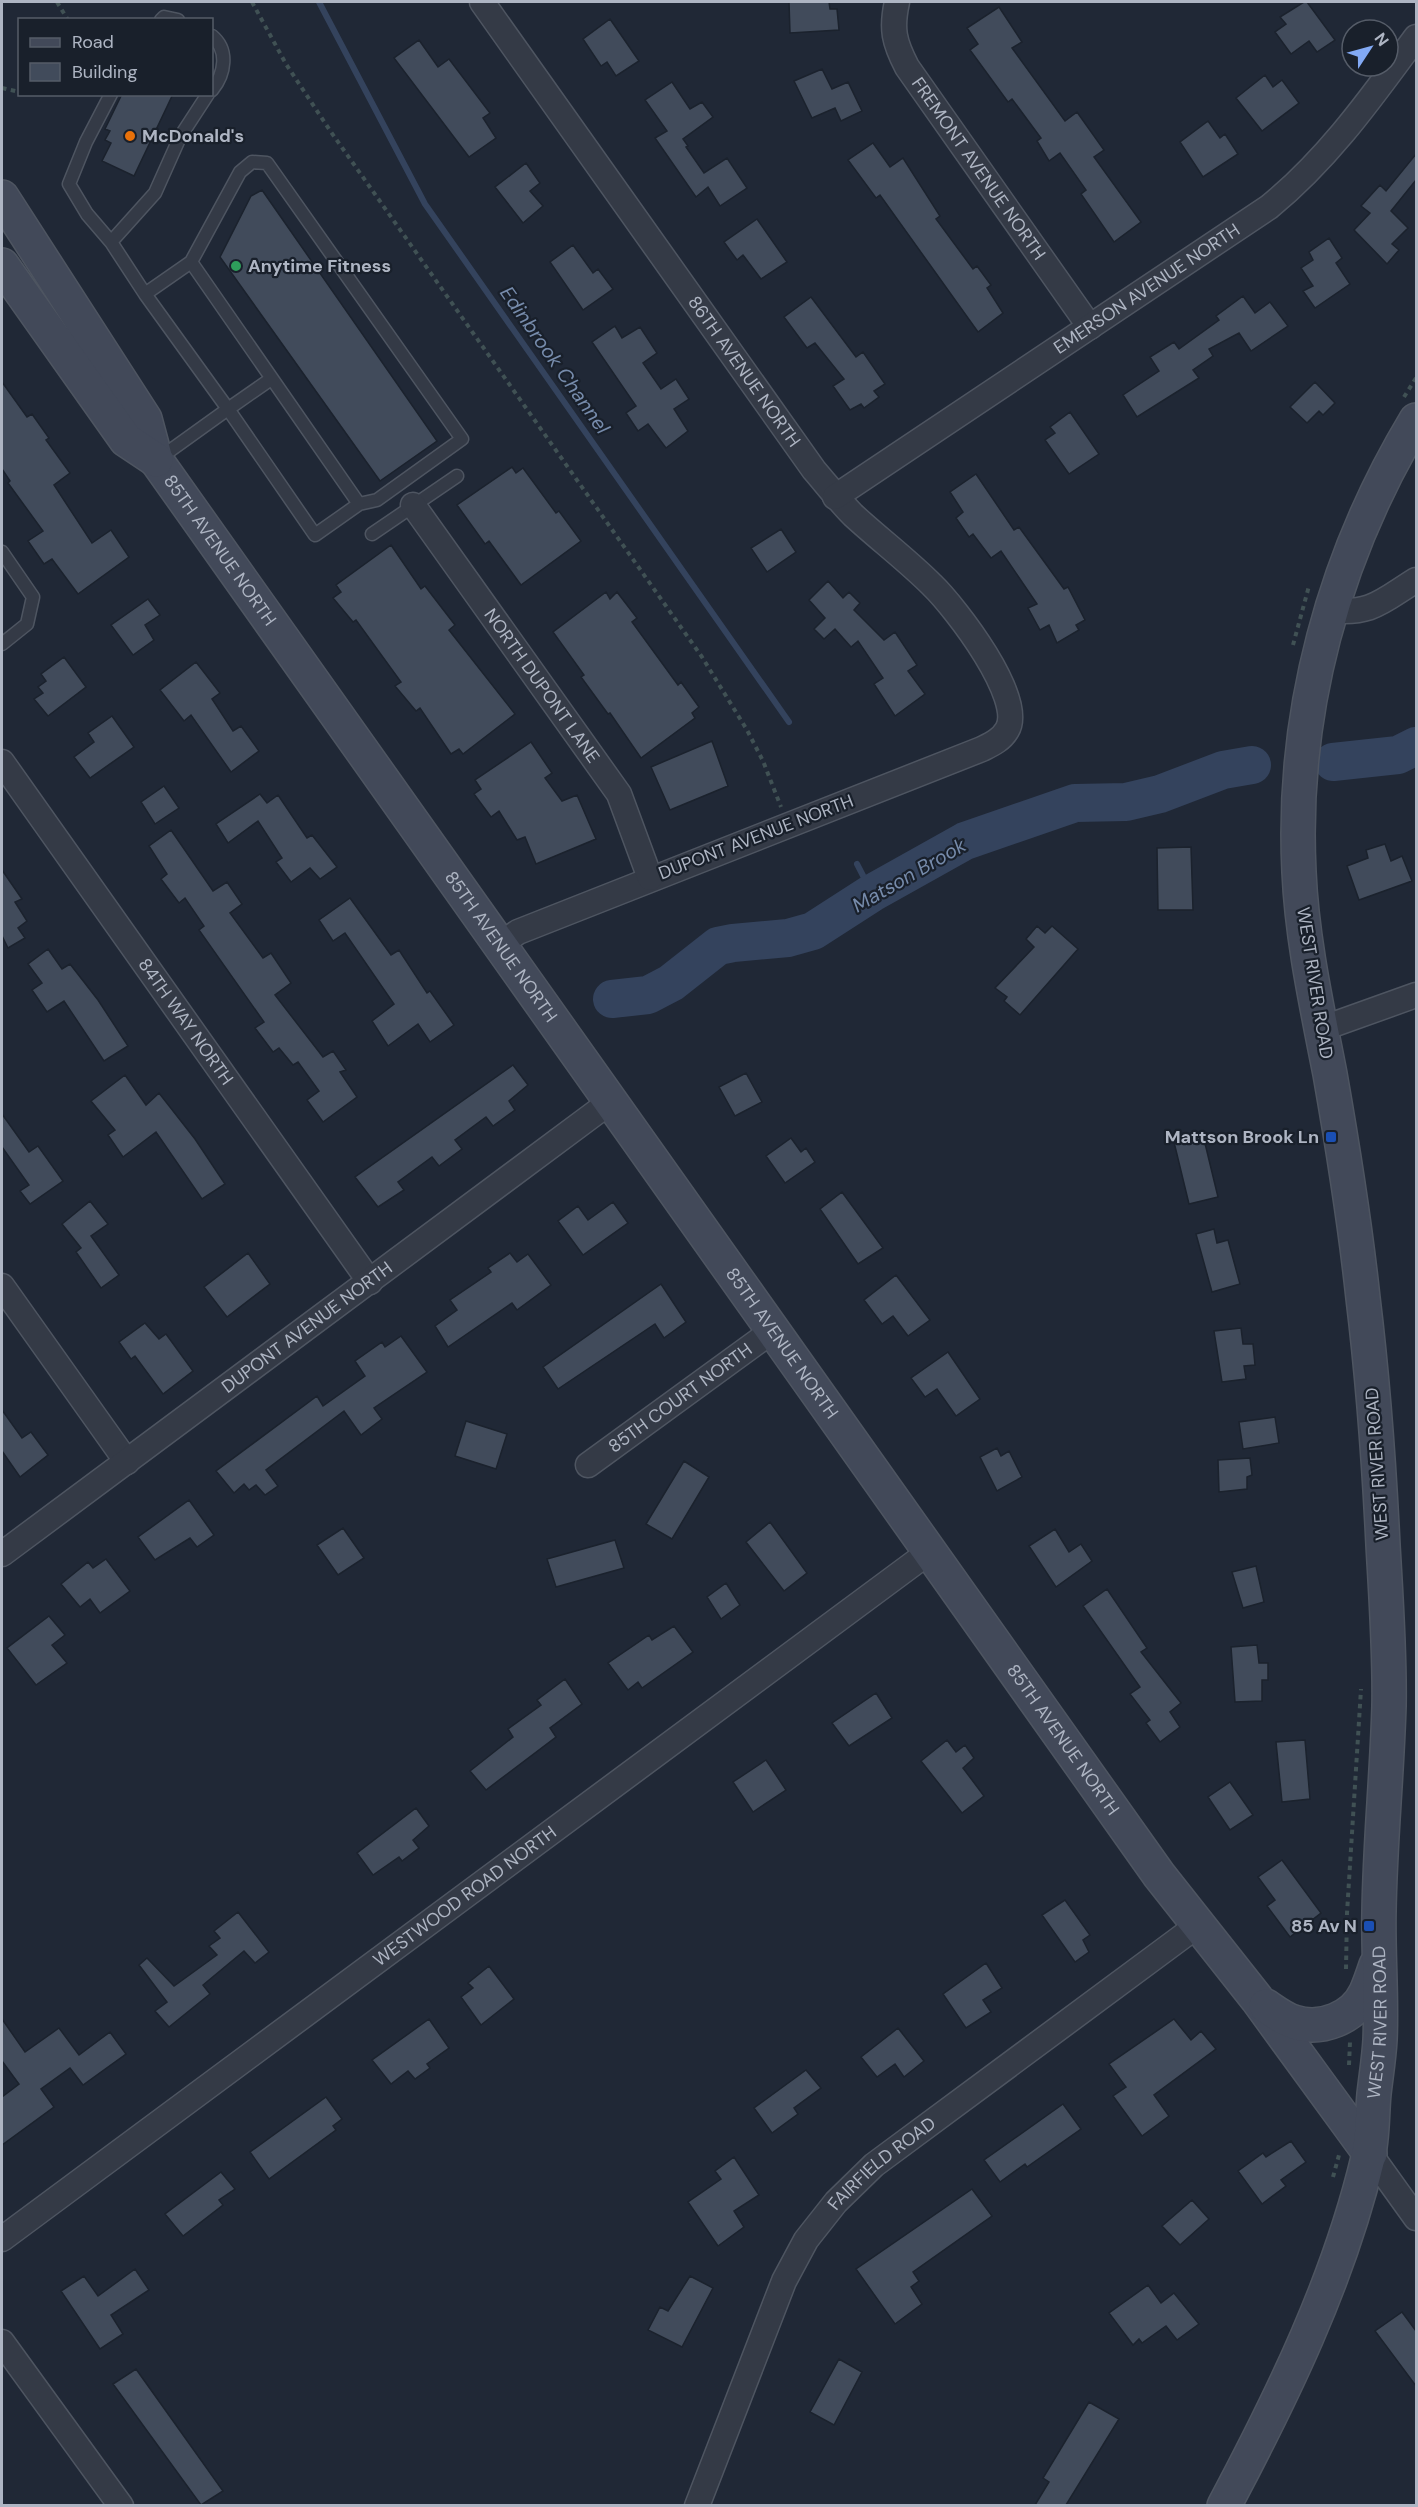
<svg xmlns="http://www.w3.org/2000/svg" width="1418" height="2507" font-family="'DM Sans',sans-serif">
  <rect width="100%" height="100%" fill="#202836"/>
  <g fill="none" stroke-linecap="round" stroke-linejoin="round">
    <path stroke="#34435d" stroke-width="6" d="M319,2L425,204L789,722
      M857,864L872,893"/>
    <path stroke="#34435d" stroke-width="38" d="M1333,762L1398,755L1416,746
      M612,999L648,995L671,983L718,946L733,943L788,938L813,931L872,893L965,841L1075,803L1126,802L1160,794L1223,770L1252,765"/>
  </g>
  <path fill="#414b5b" stroke="#1b222d" stroke-width="1.5" d="M789,2H829L830,9H837L839,30L790,33Z
    M1304,2H1307L1335,40L1317,52L1309,41L1291,54L1275,32L1286,24L1280,17Z
    M999,7L1022,42L1012,48L1065,121L1077,112L1104,150L1094,157L1141,222L1114,242L1081,194L1086,190L1060,153L1049,161L1037,141L1041,138L1012,99L1008,102L970,50L978,44L967,28Z
    M610,19L639,61L616,76L607,62L601,66L583,39Z
    M419,40L438,67L449,59L490,113L483,118L496,138L469,157L394,58Z
    M822,69L832,89L848,82L862,111L841,121L835,108L812,118L794,81Z
    M1265,75L1273,87L1282,80L1299,103L1262,131L1236,98Z
    M672,82L690,109L702,102L713,117L683,139L688,146L686,147L704,173L727,158L747,188L720,206L708,187L696,197L655,138L667,131L645,100Z
    M122,94H173L134,176L102,161L111,143L105,140L110,131L105,129Z
    M1208,121L1220,138L1225,134L1238,154L1203,177L1180,142Z
    M873,143L890,167L903,158L940,216L936,219L973,269L977,266L991,285L987,288L1003,313L978,332L880,195L876,198L848,160Z
    M1416,154V180L1391,211L1408,228L1392,244L1399,250L1387,264L1354,230L1370,213L1361,206L1380,185L1386,191Z
    M526,163L540,183L530,191L543,206L523,223L495,187Z
    M262,190L437,441L380,481L220,257L251,196Z
    M757,219L787,262L761,279L743,255L737,260L724,242Z
    M1329,238L1342,258L1336,263L1350,284L1315,308L1303,291L1313,286L1301,268L1313,260L1309,252Z
    M573,245L593,273L598,269L613,289L583,310L550,262Z
    M1243,296L1255,313L1270,302L1288,326L1251,351L1239,333L1209,349L1213,356L1193,370L1199,378L1137,417L1123,395L1159,371L1150,357L1174,342L1179,349L1219,320L1216,316Z
    M811,297L856,357L863,352L885,384L874,391L879,397L864,408L861,404L850,410L833,386L844,379L815,343L807,348L784,317Z
    M615,326L622,338L640,327L657,353L643,363L661,389L676,379L689,399L674,409L688,431L666,448L648,424L638,431L626,413L636,406L592,342Z
    M2,382L27,417L32,414L49,438L46,440L70,473L54,485L92,543L111,530L129,557L78,594L52,559L44,564L28,541L43,531L8,483L10,481L2,469Z
    M1315,382L1335,403L1323,415L1319,411L1307,423L1290,407Z
    M1070,412L1099,454L1069,474L1045,440L1055,433L1050,427Z
    M512,467L516,473L523,468L556,513L559,511L581,541L521,585L489,541L485,544L457,505Z
    M976,474L1014,530L1019,527L1064,589L1068,587L1085,620L1076,625L1079,630L1057,643L1049,625L1040,630L1028,608L1037,604L1001,551L991,558L973,534L969,537L956,518L963,512L950,492Z
    M781,529L796,552L767,572L751,548Z
    M391,545L421,589L425,586L455,625L449,630L515,714L463,754L459,749L451,754L420,708L416,711L395,686L401,682L356,620L353,622L333,598L341,592L336,585Z
    M828,581L843,598L849,592L860,603L854,610L884,640L895,632L917,665L908,671L925,694L895,716L874,684L883,678L858,641L851,647L835,629L824,639L814,629L825,618L809,600Z
    M606,592L610,599L617,592L637,618L632,622L678,685L681,682L699,707L692,713L695,718L641,758L610,713L608,714L581,677L584,675L553,632Z
    M148,599L160,615L145,625L154,640L133,655L111,625Z
    M64,657L86,687L48,716L34,699L43,693L38,687L46,681L41,674Z
    M196,662L220,693L212,699L233,731L241,726L259,751L231,772L191,715L184,721L160,690Z
    M112,716L134,747L90,778L74,757L94,742L88,733Z
    M712,741L728,786L670,810L651,767Z
    M531,742L552,773L545,778L562,801L577,795L596,839L536,864L525,837L517,840L499,811L491,817L474,794L481,789L475,780Z
    M164,786L179,808L155,824L141,802Z
    M260,794L267,803L278,795L307,838L312,835L337,867L320,879L310,868L291,882L276,862L282,858L258,821L228,843L216,824Z
    M171,830L213,891L227,882L242,904L230,913L263,958L271,953L291,983L275,995L323,1057L333,1051L346,1070L340,1072L357,1097L323,1122L307,1100L319,1091L298,1062L293,1065L279,1048L273,1052L255,1028L264,1022L199,930L204,926L185,898L179,903L161,879L167,874L149,846Z
    M1385,844L1391,861L1402,856L1412,881L1359,900L1347,866L1368,858L1366,850Z
    M1191,847L1193,910H1158L1157,848Z
    M2,870L22,899L15,902L27,921L18,928L25,938L8,948L3,938L2,940Z
    M350,898L391,955L399,950L427,993L430,991L454,1025L430,1042L418,1024L388,1046L372,1021L394,1004L345,933L333,941L319,920Z
    M1037,926L1045,933L1052,926L1078,949L1020,1015L1004,1001L1007,997L995,988L1034,947L1026,939Z
    M48,949L62,969L70,964L98,1000L128,1046L104,1061L64,1001L47,1012L32,990L42,983L28,964Z
    M513,1065L528,1085L509,1101L515,1110L493,1126L486,1117L455,1140L462,1149L439,1166L432,1157L398,1182L404,1190L378,1207L355,1177Z
    M746,1073L762,1102L735,1116L719,1087Z
    M125,1075L146,1105L159,1093L195,1139L225,1184L202,1199L156,1132L123,1157L108,1135L115,1130L91,1101Z
    M2,1114L29,1152L38,1146L63,1181L30,1204L20,1191L29,1185L2,1147Z
    M1202,1131L1218,1197L1189,1204L1173,1138Z
    M791,1138L801,1152L806,1148L815,1162L785,1183L766,1156Z
    M842,1192L883,1248L858,1264L820,1209Z
    M90,1201L108,1224L91,1236L119,1275L101,1288L76,1252L81,1248L62,1224Z
    M613,1202L628,1223L583,1255L558,1221L578,1206L588,1220Z
    M1214,1229L1217,1243L1228,1240L1240,1284L1212,1292L1196,1234Z
    M248,1253L270,1284L227,1317L204,1287Z
    M510,1253L517,1262L528,1254L551,1285L517,1310L512,1303L448,1347L435,1326L457,1310L450,1300L491,1272L488,1268Z
    M896,1275L930,1320L908,1336L893,1316L882,1324L864,1300Z
    M661,1284L686,1322L664,1338L655,1324L558,1389L543,1367Z
    M145,1323L159,1339L166,1334L193,1371L163,1394L135,1356L131,1359L119,1342Z
    M1241,1328L1243,1344H1253L1255,1365L1244,1366L1246,1379L1222,1382L1214,1331Z
    M401,1336L427,1372L374,1408L382,1419L361,1435L344,1411L266,1470L278,1486L265,1495L256,1485L249,1490L244,1484L234,1493L216,1471L317,1396L323,1406L365,1376L355,1361L382,1342L385,1347Z
    M948,1352L980,1399L956,1416L937,1389L925,1397L911,1378Z
    M2,1410L22,1438L31,1432L48,1455L20,1477L2,1451Z
    M1275,1417L1279,1443L1243,1449L1239,1422Z
    M466,1421L507,1434L496,1469L455,1456Z
    M997,1448L1001,1456L1009,1451L1022,1477L997,1491L980,1457Z
    M1250,1458L1252,1475L1247,1477V1489L1219,1492L1218,1460Z
    M684,1461L709,1477L672,1539L646,1524Z
    M189,1500L214,1535L197,1547L190,1538L155,1560L138,1537Z
    M770,1522L807,1573L784,1591L746,1542Z
    M343,1528L364,1558L338,1575L317,1545Z
    M1055,1529L1069,1552L1081,1544L1092,1561L1056,1587L1029,1546Z
    M615,1540L624,1568L556,1587L547,1559Z
    M106,1559L130,1591L100,1613L90,1599L80,1607L61,1584L88,1562L93,1568Z
    M1256,1566L1264,1602L1243,1608L1232,1572Z
    M726,1583L740,1605L721,1619L707,1597Z
    M1107,1589L1147,1648L1141,1652L1181,1703L1170,1712L1180,1727L1160,1742L1146,1723L1150,1720L1130,1694L1140,1687L1083,1606Z
    M49,1616L65,1635L52,1645L67,1663L36,1685L7,1648Z
    M674,1626L693,1652L642,1688L638,1682L628,1690L608,1663L649,1635L652,1640Z
    M1257,1645L1259,1663H1268V1680H1262V1701L1235,1702L1231,1647Z
    M565,1679L582,1704L550,1728L556,1737L486,1790L470,1771L513,1737L508,1729L541,1705L537,1700Z
    M876,1693L892,1718L849,1746L832,1723Z
    M947,1740L956,1752L965,1745L974,1758L963,1768L984,1796L962,1813L921,1761Z
    M1305,1740L1310,1799L1282,1802L1276,1742Z
    M766,1760L786,1790L753,1812L733,1782Z
    M1230,1782L1253,1815L1230,1830L1208,1797Z
    M416,1808L429,1826L413,1840L419,1848L402,1861L399,1857L373,1875L357,1853Z
    M1282,1860L1321,1913L1290,1937L1267,1906L1275,1900L1258,1877Z
    M1065,1900L1090,1935L1083,1940L1089,1952L1075,1962L1042,1915Z
    M238,1912L269,1952L255,1963L244,1951L203,1985L210,1994L169,2027L155,2011L167,2002L139,1965L147,1958L174,1986L217,1955L209,1946L220,1938L214,1931Z
    M986,1963L1002,1988L983,2000L991,2012L966,2028L943,1994Z
    M489,1966L514,1999L481,2025L461,1997L473,1988L468,1983Z
    M2,2019L25,2052L59,2028L79,2055L110,2032L126,2054L83,2085L70,2068L41,2089L54,2107L2,2145V2097L19,2084L2,2061Z
    M429,2019L449,2048L427,2064L430,2068L415,2079L408,2071L391,2084L372,2060Z
    M1174,2019L1191,2040L1201,2031L1216,2049L1154,2095L1169,2116L1142,2136L1113,2096L1126,2087L1109,2064Z
    M898,2028L924,2061L904,2077L895,2064L877,2077L861,2057Z
    M806,2070L821,2088L794,2108L798,2114L772,2133L754,2108Z
    M326,2097L342,2119L333,2126L336,2130L269,2179L250,2152Z
    M1063,2104L1081,2129L1027,2167L1025,2164L1000,2182L984,2160Z
    M1291,2141L1306,2162L1281,2180L1286,2186L1262,2204L1238,2171L1263,2153L1266,2157Z
    M734,2157L759,2195L734,2211L744,2227L718,2246L688,2202L721,2179L715,2171Z
    M221,2172L235,2189L219,2200L223,2205L183,2236L165,2214Z
    M972,2189L992,2216L913,2272L919,2281L911,2287L922,2304L895,2324L856,2269Z
    M1192,2200L1209,2219L1180,2245L1162,2226Z
    M135,2269L149,2290L111,2315L123,2334L100,2349L61,2291L84,2276L98,2296Z
    M690,2276L713,2288L682,2347L648,2330L660,2307L668,2311Z
    M1148,2285L1161,2303L1174,2293L1199,2324L1177,2340L1166,2326L1142,2343L1139,2339L1133,2345L1109,2313Z
    M1402,2312L1416,2331V2386L1375,2331Z
    M839,2359L862,2372L834,2425L810,2412Z
    M136,2369L223,2491L201,2505L113,2384Z
    M1089,2402L1119,2419L1066,2505H1035L1049,2482L1043,2478Z"/>
  <g fill="none" stroke-linecap="round" stroke-linejoin="round">
    <g stroke="#4e5561" stroke-width="15">
      <path id="lane" d="M161,20L164,17L178,20
        M212,36C229,50 225,74 212,90
        M111,94L86,142L69,184L87,214L111,242L145,294L228,409L157,460
        M111,242L155,193L180,137L208,94
        M191,262L240,172L252,162L267,163L462,439L377,500L359,504
        M145,294L191,262L359,504L315,535L228,409L271,379
        M372,534L457,476
        M2,552L33,597L27,624L2,644"/>
    </g>
    <g stroke="#4e5561" stroke-width="27">
      <g id="street">
        <path id="s1" d="M482,2L814,470C827,485 839,501 853,515C879,539 907,560 932,585C955,607 1026,699 1007,730C1001,740 992,744 982,749L518,932L501,944"/>
        <path id="s2" d="M897,2C891,29 894,42 907,67L1090,327"/>
        <path id="s3" d="M835,497L1269,207C1328,159 1371,98 1416,37"/>
        <path id="s4" d="M413,505L619,794L650,878"/>
        <path d="M1329,610C1372,615 1382,601 1416,580"/>
        <path id="s5" d="M2,762L370,1282"/>
        <path d="M1321,1029L1416,995"/>
        <path d="M2,1286L127,1462"/>
        <path id="s6" d="M588,1465L772,1331"/>
        <path id="s7" d="M2,1554L610,1102"/>
        <path d="M1370,2154L1416,2218"/>
        <path id="s8" d="M2,2239L929,1552"/>
        <path d="M2,2342L121,2506"/>
        <path id="s9" d="M697,2506L784,2281L806,2240L836,2202L874,2165L1198,1925"/>
      </g>
    </g>
    <g stroke="#4e5561" stroke-width="36">
      <g id="secondary">
        <path id="s10" d="M2,197L145,419L156,460L1159,1875L1257,1999L1370,2154"/>
        <path d="M2,265L126,440L156,460"/>
        <path d="M1266,2006C1275,2012 1284,2019 1294,2022C1321,2031 1354,2018 1366,1992C1370,1983 1373,1974 1376,1965"/>
        <path id="s11" d="M1224,2506C1283,2395 1339,2280 1368,2158C1373,2137 1372,2115 1374,2094C1376,2076 1379,2058 1380,2040C1382,1997 1378,1954 1379,1911C1380,1843 1387,1775 1389,1706C1390,1653 1386,1598 1383,1545C1379,1462 1373,1380 1363,1298C1355,1223 1343,1148 1330,1074C1317,1007 1302,940 1299,872C1291,712 1334,556 1416,420"/>
      </g>
    </g>
    <path stroke="#405154" stroke-width="4" stroke-dasharray="4.5 4.5" stroke-linecap="butt" d="M57,2L68,20
      M252,2L286,64L331,132L702,657L747,730L763,761L781,807
      M2,88L20,92
      M1404,397L1416,378
      M1293,645L1309,586
      M1346,1969L1347,1913L1361,1689
      M1349,2065L1350,2042
      M1333,2177L1339,2155"/>
    <use href="#lane" stroke="#343a46" stroke-width="12"/>
    <use href="#street" stroke="#343a46" stroke-width="24"/>
    <use href="#secondary" stroke="#424959" stroke-width="33"/>
  </g>
  <circle fill="#e8710a" stroke="#19202b" stroke-width="2" cx="130" cy="136" r="6"/>
  <circle fill="#2e9e5b" stroke="#19202b" stroke-width="2" cx="236" cy="266" r="6"/>
  <g fill="#1a4fb4" stroke="#19202b" stroke-width="2">
    <rect x="1325" y="1131" width="12" height="12" rx="3"/>
    <rect x="1363" y="1920" width="12" height="12" rx="3"/>
  </g>
  <g text-anchor="middle" dominant-baseline="central" stroke-width="4.5" stroke-linejoin="round" paint-order="stroke">
    <g font-size="18" font-weight="bold" fill="#aeb5c3" stroke="#19202b" text-anchor="start">
      <text x="142" y="136">McDonald's</text>
      <text x="248" y="266">Anytime Fitness</text>
      <text x="1319" y="1137" text-anchor="end">Mattson Brook Ln</text>
      <text x="1357" y="1926" text-anchor="end">85 Av N</text>
    </g>
    <g font-size="18" fill="#aeb5c3" stroke="#19202b">
      <text stroke="none"><textPath href="#s2" startOffset="192">FREMONT AVENUE NORTH</textPath></text>
      <text stroke="none"><textPath href="#s3" startOffset="375">EMERSON AVENUE NORTH</textPath></text>
      <text stroke="none"><textPath href="#s1" startOffset="453">86TH AVENUE NORTH</textPath></text>
      <text stroke="none"><textPath href="#s10" startOffset="417">85TH AVENUE NORTH</textPath></text>
      <text stroke="none"><textPath href="#s4" startOffset="222">NORTH DUPONT LANE</textPath></text>
      <text transform="translate(756 837) rotate(-21)">DUPONT AVENUE NORTH</text>
      <text stroke="none"><textPath href="#s10" startOffset="903">85TH AVENUE NORTH</textPath></text>
      <text transform="translate(1315 983) rotate(81)">WEST RIVER ROAD</text>
      <text stroke="none"><textPath href="#s5" startOffset="318">84TH WAY NORTH</textPath></text>
      <text stroke="none"><textPath href="#s7" startOffset="380">DUPONT AVENUE NORTH</textPath></text>
      <text stroke="none"><textPath href="#s10" startOffset="1389">85TH AVENUE NORTH</textPath></text>
      <text stroke="none"><textPath href="#s6" startOffset="114">85TH COURT NORTH</textPath></text>
      <text transform="translate(1377 1464) rotate(-94)">WEST RIVER ROAD</text>
      <text stroke="none"><textPath href="#s10" startOffset="1875">85TH AVENUE NORTH</textPath></text>
      <text stroke="none"><textPath href="#s8" startOffset="576">WESTWOOD ROAD NORTH</textPath></text>
      <text stroke="none"><textPath href="#s11" startOffset="514">WEST RIVER ROAD</textPath></text>
      <text stroke="none"><textPath href="#s9" startOffset="396">FAIRFIELD ROAD</textPath></text>
    </g>
    <g font-size="20" font-style="italic" fill="#768bab" stroke="#19202b">
      <text transform="translate(555 360) rotate(55)">Edinbrook Channel</text>
      <text transform="translate(909 875) rotate(-30)">Matson Brook</text>
    </g>
  </g>
  <rect width="1418" height="2507" fill="none" stroke="#aeb5c3" stroke-width="6"/>
  <rect x="18" y="18" width="195" height="78" fill="#19202b" stroke="#555c68" stroke-width="1.5"/>
  <rect x="30" y="38" width="30" height="9" fill="#424959" stroke="#555c68" stroke-width="1.5"/>
  <text x="72" y="48" font-size="18" fill="#aeb5c3">Road</text>
  <rect x="30" y="63" width="30" height="18" fill="#414b5b" stroke="#555c68" stroke-width="1.5"/>
  <text x="72" y="78" font-size="18" fill="#aeb5c3">Building</text>
  <g transform="translate(1370 48) rotate(54)"><circle r="28" fill="#19202b" stroke="#555c68" stroke-width="1.5"/>
  <path d="M0-4.5L10 22L0 15L-10 22Z" fill="#82a9f4"/>
  <text y="-9" font-size="16" font-weight="bold" text-anchor="middle" fill="#aeb5c3">N</text>
  </g>
</svg>
